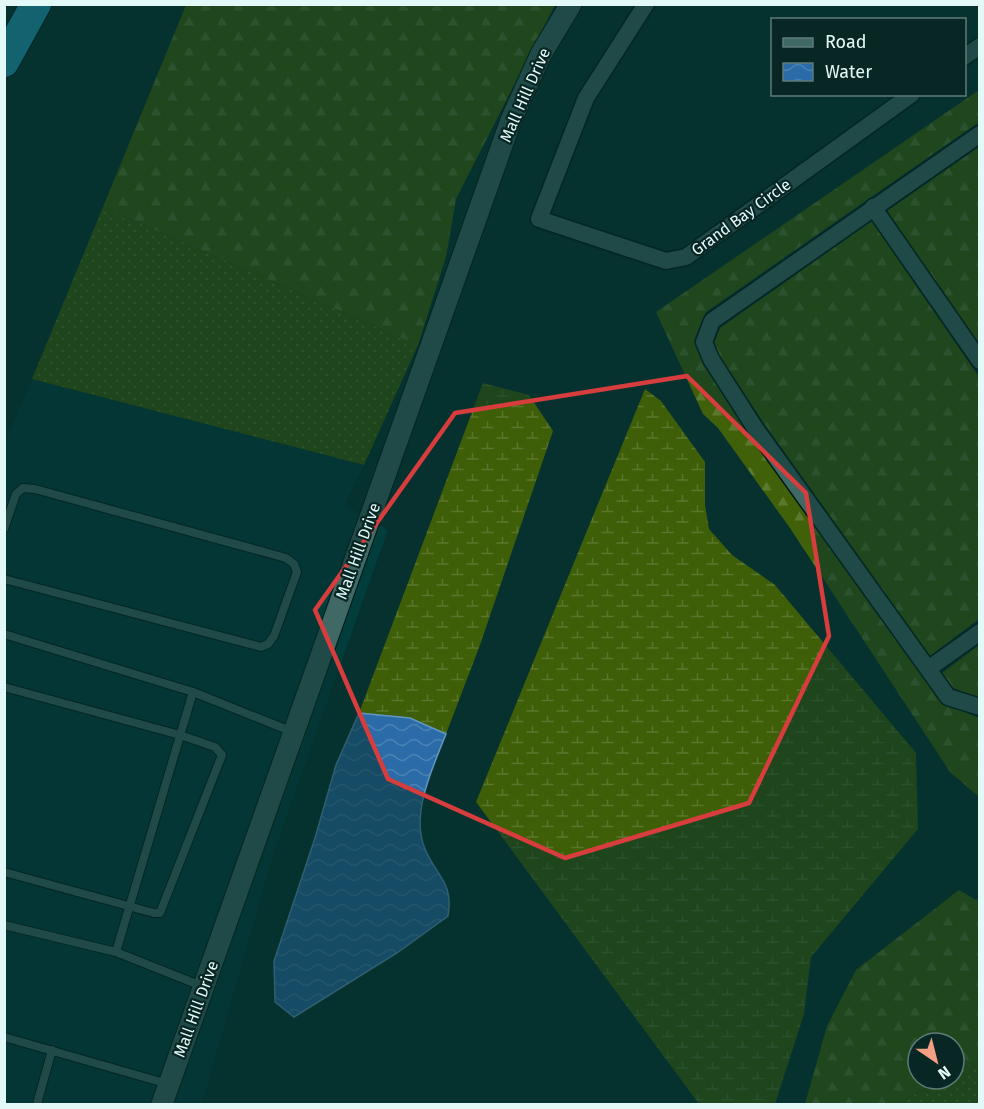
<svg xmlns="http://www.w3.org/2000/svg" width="984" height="1109" font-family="'Fira Sans',sans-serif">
  <defs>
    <pattern id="grass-dots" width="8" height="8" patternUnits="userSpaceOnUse" patternTransform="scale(1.5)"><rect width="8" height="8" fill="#3e5e08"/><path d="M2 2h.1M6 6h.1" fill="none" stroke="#5a762d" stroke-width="1.8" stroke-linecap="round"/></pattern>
    <pattern id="forest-firs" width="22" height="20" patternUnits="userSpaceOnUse" patternTransform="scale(1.5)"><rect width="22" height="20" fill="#406109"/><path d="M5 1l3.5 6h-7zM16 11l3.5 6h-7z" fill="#5b782e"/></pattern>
    <pattern id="wetland-marsh" width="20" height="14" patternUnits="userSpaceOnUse" patternTransform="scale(1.5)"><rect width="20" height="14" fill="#3e5e08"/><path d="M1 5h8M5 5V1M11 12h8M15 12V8" fill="none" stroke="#5a762d"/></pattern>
    <pattern id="water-waves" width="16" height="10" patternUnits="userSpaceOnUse" patternTransform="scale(1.5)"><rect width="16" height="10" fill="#2b6ca8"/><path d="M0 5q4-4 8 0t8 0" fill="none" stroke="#4a82b5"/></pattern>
  </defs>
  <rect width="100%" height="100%" fill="#06312f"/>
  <path fill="#013d3a" d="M32,379L364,465L345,505L360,514L151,1104H5L4,445Z
    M378,524L388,530L274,852L202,1104H172Z"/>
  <path fill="url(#grass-dots)" d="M103,207L418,345L364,465L32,379Z
    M979,1059V1104H896L943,1079H954V1073Z"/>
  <path fill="url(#forest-firs)" d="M186,5H555L456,199L446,257L418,345L103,207Z
    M979,90V122L706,312L695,338L703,364L753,441L941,702L979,718V797L950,772L790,528L718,428L703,414L656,312Z
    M979,147V345L887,211Z
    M872,221L979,377V619L930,656L763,422L719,355L714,343L720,328Z
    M979,645V697L953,688L942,673Z
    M959,890L976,900L979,898V1059L954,1073V1043H918V1079H943L896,1104H805L827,1026L856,970Z"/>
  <path fill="url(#wetland-marsh)" d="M483,383L529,395L553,431L480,645L446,734L410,718L359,713Z
    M645,389L661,401L705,462V505L709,529L732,555L775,585L916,753L918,829L811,957L804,1014L775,1104H699L476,802Z"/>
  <path fill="url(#water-waves)" stroke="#6296c0" stroke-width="1.5" d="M359,713L410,718L446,734C433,767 410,814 425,849C436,876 454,882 448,916L397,953L294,1017L275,1002L274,961L315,838L336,765Z"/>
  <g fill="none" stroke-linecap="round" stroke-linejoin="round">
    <g stroke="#001816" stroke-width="10">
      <path id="service" d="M4,529L16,494L23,488L35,489L286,558L294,564L297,572L274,636L268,644L261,647L4,579
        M4,634L193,692
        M4,687L180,735L215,747L222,755L160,913H154L4,872
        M4,925L116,952L204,987
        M116,952L193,692L293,732
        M4,1037L168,1084
        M37,1104L52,1050"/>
    </g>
    <g stroke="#001816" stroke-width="19">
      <path id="minor" d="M646,4L586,98L539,219L666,261L686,257L912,94
        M964,57L980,46
        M980,134L712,321L704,342L711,359L755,428L928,669L980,632
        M873,207L980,361
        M928,669L948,697L980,707"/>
    </g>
    <g stroke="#001816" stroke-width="23">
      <path id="tertiary" d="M162,1104L511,120L541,54L571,4"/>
    </g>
    <g stroke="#001816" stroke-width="32">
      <path id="motorway" d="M4,62L36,4"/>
    </g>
    <use href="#service" stroke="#406965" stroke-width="8"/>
    <use href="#minor" stroke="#406965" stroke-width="16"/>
    <use href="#tertiary" stroke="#406965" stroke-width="21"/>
    <use href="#motorway" stroke="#259ebc" stroke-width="30"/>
  </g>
  <path d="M0 0H984V1109H0ZM687,376L806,493L829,636L749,803L565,858L388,779L315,610L455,413Z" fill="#06312f" fill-opacity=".55" fill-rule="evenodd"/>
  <path fill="none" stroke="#d73d3d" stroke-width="4.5" stroke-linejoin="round" d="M687,376L806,493L829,636L749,803L565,858L388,779L315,610L455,413Z"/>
  <g text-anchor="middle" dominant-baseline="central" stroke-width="4.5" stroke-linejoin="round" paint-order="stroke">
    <g font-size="16" fill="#e3f9f7" stroke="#072624">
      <text transform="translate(525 95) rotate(-66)">Mall Hill Drive</text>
      <text transform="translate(741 217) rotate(-36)">Grand Bay Circle</text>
      <text transform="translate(358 551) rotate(-70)">Mall Hill Drive</text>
      <text transform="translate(196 1009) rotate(-70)">Mall Hill Drive</text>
    </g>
  </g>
  <rect width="984" height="1109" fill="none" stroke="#e3f9f7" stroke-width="12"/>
  <rect x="771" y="18" width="195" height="78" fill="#072624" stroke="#5f7a78" stroke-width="1.5"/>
  <rect x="783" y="38" width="30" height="9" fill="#406965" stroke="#5f7a78" stroke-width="1.5"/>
  <text x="825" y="48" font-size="18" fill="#e3f9f7">Road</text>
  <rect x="783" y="63" width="30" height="18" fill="url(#water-waves)" stroke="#5f7a78" stroke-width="1.5"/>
  <text x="825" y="78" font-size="18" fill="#e3f9f7">Water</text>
  <g transform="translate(936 1061) rotate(145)"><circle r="28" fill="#072624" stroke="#5f7a78" stroke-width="1.5"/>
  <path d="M0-4.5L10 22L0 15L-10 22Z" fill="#f39f83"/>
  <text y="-9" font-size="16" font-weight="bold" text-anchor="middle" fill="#e3f9f7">N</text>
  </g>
</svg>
